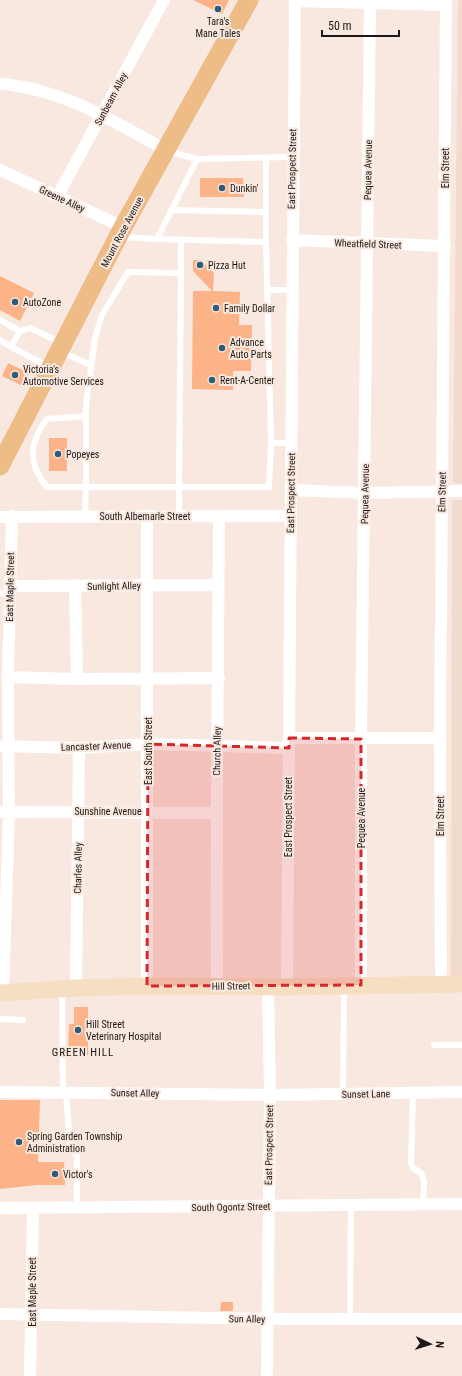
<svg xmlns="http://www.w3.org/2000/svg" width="462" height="1376" font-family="'Roboto Condensed',sans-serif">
  <rect width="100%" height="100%" fill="#f8e8df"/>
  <path fill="#f2dacd" d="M458,0H462V483H453Z
    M452,500H462V977H451Z"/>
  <path fill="#fcb388" d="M193,0H229L222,14Z
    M200,178H243L244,197H200Z
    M193,260H201L214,273L213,291L240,292L239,325H252L251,371H233V390L192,389L193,291H212L193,271Z
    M0,276L34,293L20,321L0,310Z
    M8,363L29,373L23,386L2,376Z
    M49,438H67V471H49Z
    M74,1007H88V1055L68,1054L69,1024H74Z
    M0,1100H40L38,1162H64L65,1185H37L0,1189Z
    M221,1302H233V1311H220Z"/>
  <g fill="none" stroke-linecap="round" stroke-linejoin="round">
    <path stroke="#fff" stroke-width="6" d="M167,151L197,159L293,157
      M171,210L266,212
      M120,237L157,239L197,159
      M157,239L266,242L271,443
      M266,242V158
      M181,273V240
      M267,290H291
      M0,320L20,331
      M0,340L11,347
      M61,352L91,365
      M49,367L11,347L20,331L30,328L60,342
      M85,516L86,487H47C27,464 29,442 47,419L86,416
      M179,516V486L181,273L128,272L102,315L95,338L86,404V487H269L271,443H291
      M0,593H10
      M62,991L63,1093
      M0,1019L23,1020
      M434,1045H462
      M66,1093L70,1145L77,1157V1208
      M413,1093L411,1163L413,1168L421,1173L424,1181L423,1205
      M343,1094L344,988
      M350,1319L351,1205"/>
    <path stroke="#fff" stroke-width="12" d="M295,1L446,5
      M0,84C61,88 115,122 167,151
      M0,170L123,227
      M57,197L164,0
      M292,240L445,246
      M291,490L365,493L462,491
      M147,516V986
      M0,517L290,516
      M10,586L219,585
      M75,586L77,679
      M8,677L77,679L219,678
      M289,738H440
      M0,746L79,748L148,744L289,748
      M0,812L216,813
      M441,983L440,738L446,0
      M361,985V739L370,3
      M217,986C216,829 218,672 219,516
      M287,987L295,0
      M76,988L79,748
      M3,993L9,812L8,677L12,516
      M0,1092L270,1095L462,1092
      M0,1208L462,1204
      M0,1314L268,1319H462
      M30,1376L33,1209
      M267,1376L270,1095L268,985"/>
    <path stroke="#f6dec3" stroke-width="17" d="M0,993L76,988L147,986L287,987L462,984"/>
    <path stroke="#eebc87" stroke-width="19" d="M0,466L123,227L249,0"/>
  </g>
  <path fill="#d62828" fill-opacity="0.2" stroke="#d62828" stroke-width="3" stroke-dasharray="8 5" stroke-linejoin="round" d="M289,738L361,739V985L147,986L148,744L289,748Z"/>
  <g fill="#2d5b7a" stroke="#f8e8df" stroke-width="1.5">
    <circle cx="218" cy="9" r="4"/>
    <circle cx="222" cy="188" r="4"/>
    <circle cx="200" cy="265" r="4"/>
    <circle cx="15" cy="302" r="4"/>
    <circle cx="216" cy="308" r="4"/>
    <circle cx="222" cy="348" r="4"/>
    <circle cx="15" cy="375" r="4"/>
    <circle cx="212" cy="380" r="4"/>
    <circle cx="58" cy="454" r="4"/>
    <circle cx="78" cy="1030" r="4"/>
    <circle cx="19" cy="1142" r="4"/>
    <circle cx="55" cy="1174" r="4"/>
  </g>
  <g text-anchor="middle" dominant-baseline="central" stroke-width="4" stroke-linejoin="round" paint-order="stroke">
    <g font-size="10" fill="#1d1815" stroke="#f8e8df" text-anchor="start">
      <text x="218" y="21" text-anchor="middle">Tara's<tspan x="218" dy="12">Mane Tales</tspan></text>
      <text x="230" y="188">Dunkin'</text>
      <text x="208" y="265">Pizza Hut</text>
      <text x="23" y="302">AutoZone</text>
      <text x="224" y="308">Family Dollar</text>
      <text x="230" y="342">Advance<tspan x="230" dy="12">Auto Parts</tspan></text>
      <text x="23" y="369">Victoria's<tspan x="23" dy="12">Automotive Services</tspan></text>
      <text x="220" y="380">Rent-A-Center</text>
      <text x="66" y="454">Popeyes</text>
      <text x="86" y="1024">Hill Street<tspan x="86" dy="12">Veterinary Hospital</tspan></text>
      <text x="27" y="1136">Spring Garden Township<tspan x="27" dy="12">Administration</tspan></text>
      <text x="63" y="1174">Victor's</text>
    </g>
    <g font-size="10" fill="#1d1815" stroke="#f8e8df">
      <text transform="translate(111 99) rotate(-62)">Sunbeam Alley</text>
      <text transform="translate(445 168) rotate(-90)">Elm Street</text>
      <text transform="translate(292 169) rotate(-89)">East Prospect Street</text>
      <text transform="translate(368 170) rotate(-89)">Pequea Avenue</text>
      <text transform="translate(62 199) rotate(25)">Greene Alley</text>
      <text transform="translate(122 232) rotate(-62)">Mount Rose Avenue</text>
      <text transform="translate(368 244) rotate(2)">Wheatfield Street</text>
      <text transform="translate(442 492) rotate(-89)">Elm Street</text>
      <text transform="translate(291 493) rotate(-89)">East Prospect Street</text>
      <text transform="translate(365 494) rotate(-89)">Pequea Avenue</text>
      <text x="145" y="516">South Albemarle Street</text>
      <text transform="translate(114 586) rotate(-1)">Sunlight Alley</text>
      <text transform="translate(10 587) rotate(-89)">East Maple Street</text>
      <text transform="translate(96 746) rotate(-2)">Lancaster Avenue</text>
      <text transform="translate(148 751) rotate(-90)">East South Street</text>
      <text transform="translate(217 751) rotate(-89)">Church Alley</text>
      <text x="108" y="811">Sunshine Avenue</text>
      <text transform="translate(440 816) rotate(-90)">Elm Street</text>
      <text transform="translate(288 817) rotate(-90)">East Prospect Street</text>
      <text transform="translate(361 818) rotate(-90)">Pequea Avenue</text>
      <text transform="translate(78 868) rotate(-89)">Charles Alley</text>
      <text transform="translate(231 986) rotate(-1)">Hill Street</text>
      <text transform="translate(135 1093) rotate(1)">Sunset Alley</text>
      <text transform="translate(366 1094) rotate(-1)">Sunset Lane</text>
      <text transform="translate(269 1145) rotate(-89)">East Prospect Street</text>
      <text transform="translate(231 1207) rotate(-1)">South Ogontz Street</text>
      <text transform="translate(32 1292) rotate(-90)">East Maple Street</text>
      <text transform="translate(247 1319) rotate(1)">Sun Alley</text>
    </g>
    <g font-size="11" letter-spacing="1" fill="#1d1815" stroke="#f8e8df">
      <text x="83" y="1052">GREEN HILL</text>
    </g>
  </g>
  <g transform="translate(430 1344) rotate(94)" stroke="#f8e8df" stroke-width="3" paint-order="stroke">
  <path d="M0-3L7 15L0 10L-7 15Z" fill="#1d1815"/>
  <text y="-6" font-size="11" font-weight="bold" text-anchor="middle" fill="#1d1815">N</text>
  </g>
  <path d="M322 30v6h77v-6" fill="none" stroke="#1d1815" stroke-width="2"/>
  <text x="328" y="30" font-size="12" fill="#1d1815" stroke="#f8e8df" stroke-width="3" paint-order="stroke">50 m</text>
</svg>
